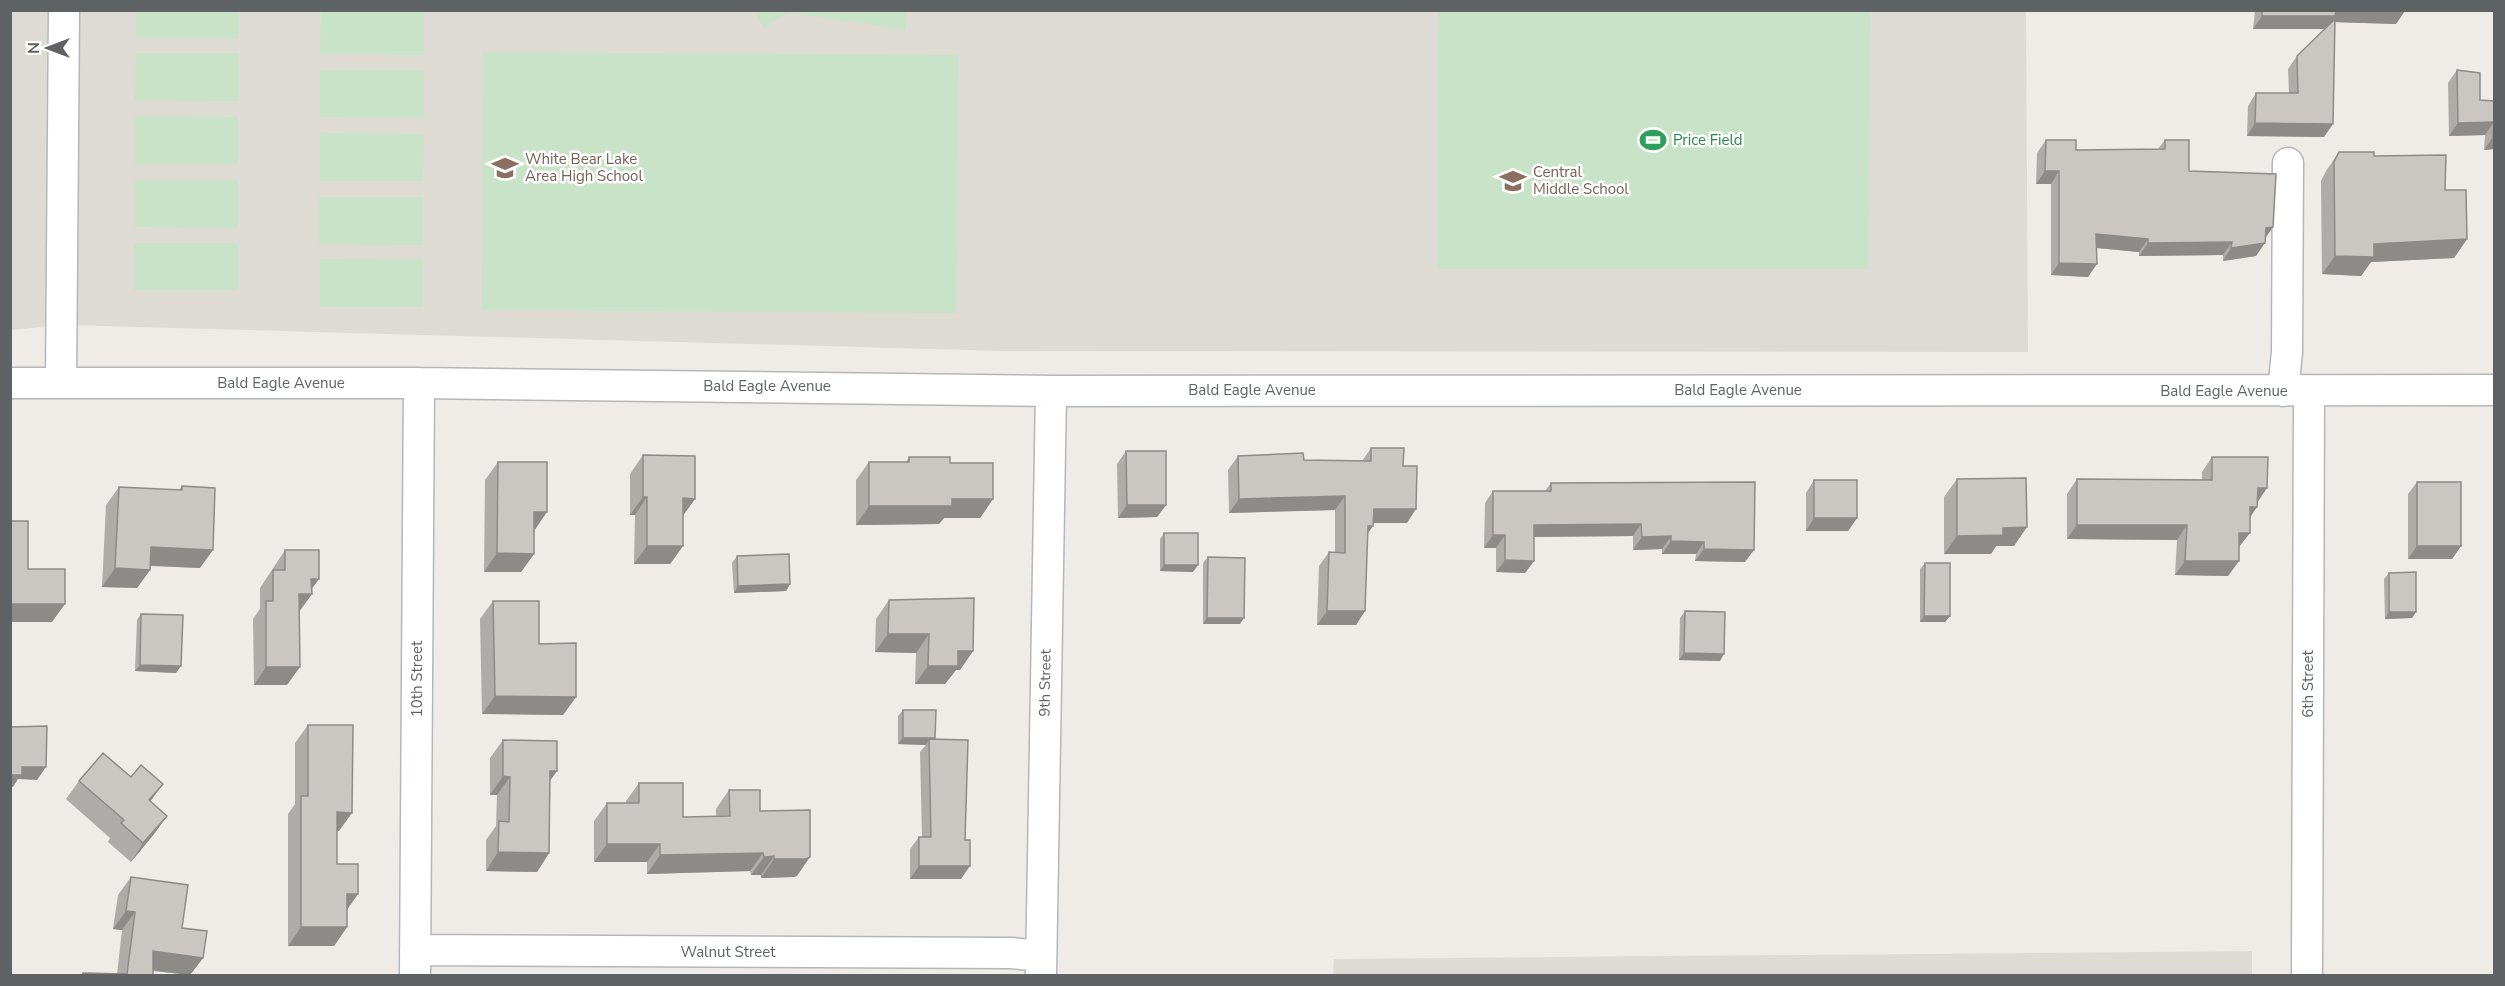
<svg xmlns="http://www.w3.org/2000/svg" width="2505" height="986" font-family="'Nunito Sans',sans-serif">
  <rect width="100%" height="100%" fill="#efece7"/>
  <path fill="#dedbd5" d="M11,11H2026L2028,352L1001,351L64,325L11,330Z
    M2252,951V976L1333,975L1334,959Z"/>
  <path fill="#c8e3c7" d="M136,11H239V38H136Z
    M321,11H424V55L320,54Z
    M754,11L907,10V11L905,30L788,12L764,28Z
    M1438,11H1870L1868,269H1437Z
    M483,52L958,55L956,313L482,310Z
    M136,53H239V101L135,100Z
    M320,70H424V118L320,117Z
    M135,116L238,117V164H135Z
    M320,133L424,134L423,181H320Z
    M135,180H238V228L135,227Z
    M319,197H423V245L319,244Z
    M134,243H238V290H134Z
    M320,259L423,260V307H320Z"/>
  <g fill="none" stroke-linecap="round" stroke-linejoin="round">
    <g stroke="#b4b7ba" stroke-width="33">
      <path id="minor" d="M10,383H419L1051,391L2494,390
        M61,383L64,10
        M2283,391L2287,352L2288,163
        M415,950L1011,953L1041,956
        M1041,975L1051,391
        M415,976L419,383
        M2307,976L2309,392"/>
    </g>
    <use href="#minor" stroke="#fff" stroke-width="30"/>
  </g>
  <path fill="#aeaba8" d="M2255,10H2405L2396,24L2335,22L2324,137L2247,136L2248,106L2256,93H2289L2288,69L2297,56L2325,29H2253Z
    M2457,70L2480,100L2494,101V149L2484,150L2485,135L2449,136L2448,83Z
    M2046,140L2076,150L2158,149L2165,140L2189,171L2265,239L2256,256L2223,261V255L2139,256V252L2096,248L2088,277L2051,275V184H2036L2037,153Z
    M2339,152L2374,156L2445,190L2467,239L2454,258L2371,262L2361,276L2322,274L2321,181L2326,171Z
    M1371,448L1403,466L1407,523H1373V526L1367,534L1365,611L1356,625H1317L1319,566L1329,552L1335,553V510L1229,513L1228,470L1238,456L1304,460L1362,461Z
    M1126,451L1166,505L1157,517L1118,518L1117,464Z
    M643,455L695,499L683,515V546L670,564H634L635,515H630V474Z
    M909,457L950,463L993,499L980,518H944L939,524L856,525V480L869,462H906Z
    M2212,457L2258,501L2250,518L2239,547V561L2228,576L2175,575L2177,540L2067,539V494L2077,479L2202,480V472Z
    M498,462L534,531V554L521,572H484L485,480Z
    M1957,479L2014,546H1996L1991,554H1944V497Z
    M1814,480L1857,518L1848,531H1806V493Z
    M1755,482L1745,562L1695,561L1696,554H1662V549L1633,550V536L1534,537V561L1525,573L1496,572V548H1484L1485,503L1493,491H1545L1551,483Z
    M2417,482L2461,546L2452,559H2408V494Z
    M182,486L200,568L150,566V570L137,588L102,587L106,505L119,487L179,490Z
    M1164,533L1193,572L1160,571V539Z
    M285,550L311,589L312,594L299,611L287,685H254L253,619L260,609V588Z
    M737,556L790,584L786,591L734,593L732,563Z
    M1208,557L1240,624H1203V563Z
    M1925,563L1950,616L1945,622H1920V569Z
    M2389,573L2416,612L2412,618L2385,619L2384,579Z
    M889,600L973,651L960,670H956L945,684H915L916,653L875,652L876,619Z
    M493,601L539,644L576,697L563,715L482,714L480,619Z
    M1685,611L1720,661L1679,660L1680,618Z
    M141,614L176,673L135,671L137,620Z
    M903,710L934,739L961,879H910V849L919,837H922L920,752L926,745L898,744V716Z
    M308,725L339,831H337V864L358,894L347,910V927L334,946H288V814L295,804V743Z
    M503,740L557,771L550,780L549,853L537,872L486,871V840L496,826L497,795H490V758Z
    M79,781L150,802L167,816L154,834L131,862L108,842L110,838L66,799Z
    M639,783L683,817L716,816V809L729,790L760,811L797,876L794,877L761,878V875H751L750,871L647,874V862H594V821L607,803H626V801Z
    M131,877L182,928L203,958L190,975L153,971V975H81L83,973L117,974L122,930L113,929L118,895Z"/>
  <path fill="#8d8b88" d="M2334,10L2405,11L2396,24L2332,22L2327,29H2253L2262,16Z
    M2494,122L2485,135L2449,136L2458,123Z
    M2255,123L2333,124L2324,137L2247,136Z
    M2493,137H2494V149L2484,150Z
    M2045,171H2059L2051,184H2036Z
    M2273,227L2264,240L2266,228Z
    M2096,234L2148,239L2139,252L2087,247Z
    M2467,239L2454,258L2371,262L2361,276L2322,274L2335,256L2374,244Z
    M2232,242L2223,255L2139,256L2148,243Z
    M2265,243L2256,256L2223,261L2231,248Z
    M2059,263L2097,264L2088,277L2051,275Z
    M2258,488H2267L2257,503Z
    M1345,496L1335,510L1229,513L1239,499Z
    M643,497H647L635,515H630Z
    M683,498L695,499L682,517Z
    M952,499H993L980,518H944L939,524L856,525L869,506Z
    M1127,505H1166L1157,517L1118,518Z
    M2250,507H2257L2247,522Z
    M1374,509H1416L1407,523H1364Z
    M534,512H547L534,531Z
    M1814,518H1857L1848,531H1806Z
    M1641,524L1633,536L1525,537L1534,525Z
    M2077,525H2187L2177,540L2067,539Z
    M1368,526H1373L1363,540Z
    M2027,527L2014,546H1996L1991,554H1944L1957,536L2003,528Z
    M2239,533H2250L2239,547H2229Z
    M1493,535H1505L1496,548H1484Z
    M1671,536L1662,549L1633,550L1642,537Z
    M1671,541L1704,542L1696,554H1662Z
    M647,546H683L670,564H634Z
    M2417,546H2461L2452,559H2408Z
    M151,547L213,550L200,568L138,565Z
    M1704,549L1754,550L1745,562L1695,561Z
    M497,553L534,554L521,572H484Z
    M1505,560L1534,561L1525,573L1496,572Z
    M2185,561H2239L2228,576L2175,575Z
    M1164,565H1198L1193,572L1160,571Z
    M115,568L150,570L137,588L102,587Z
    M311,579H319L308,594H312L299,612H286Z
    M790,584L786,591L734,593L738,586Z
    M10,604H65L52,622H10Z
    M1327,611H1365L1356,625H1317Z
    M2389,612H2416L2412,618L2385,619Z
    M1924,616H1950L1945,622H1920Z
    M1207,618H1244L1240,624H1203Z
    M888,634H929L916,653L875,652Z
    M958,651H973L960,670H956L945,684H915L928,666Z
    M1684,653L1724,654L1720,661L1679,660Z
    M140,665L181,666L176,673L135,671Z
    M266,667H300L287,685H254Z
    M495,696L576,697L563,715L482,714Z
    M903,738H935L931,745L929,739L926,745L898,744Z
    M22,767H46L37,780L18,779L13,787H10V775Z
    M550,771H557L544,789Z
    M503,776L510,777L497,795H490Z
    M163,784L150,802L149,800Z
    M337,812L352,813L339,831H324Z
    M167,816L154,834L131,862L143,843Z
    M607,844H660L647,862H594Z
    M498,852L549,853L537,872L486,871Z
    M763,853L750,871L647,874L660,855Z
    M774,856L761,875H751L764,857Z
    M810,857L797,876L794,877L761,878L774,859Z
    M919,866H970L961,879H910Z
    M347,894H358L345,912Z
    M126,911L135,912L122,930L113,929Z
    M301,927H347L334,946H288Z
    M153,951L203,958L190,975L140,969Z"/>
  <path fill="#cac7c3" stroke="#8d8b88" stroke-width="1.5" d="M2262,10H2336L2335,16H2262Z
    M2335,19L2333,124L2255,123L2256,93H2298L2297,56Z
    M2457,70L2480,73V100L2494,101V137H2493L2494,122L2458,123Z
    M2046,140H2076V150L2165,149V140H2189V171L2276,174L2273,227L2266,228L2265,243L2231,248L2232,242L2148,243V239L2096,234L2097,264L2059,263V171H2045Z
    M2339,152H2374V156L2446,155L2445,190H2466L2467,239L2374,244V257L2335,256L2334,162Z
    M1371,448H1404L1403,466H1417L1416,509H1374L1373,526H1368L1365,611H1327L1329,552L1345,553V496L1239,499L1238,456L1303,453L1304,460L1371,461Z
    M1126,451H1166V505H1127Z
    M643,455L695,456V499L683,498V546H647V497H643Z
    M909,457H950V463H993V499H952V506H869V462H909Z
    M2212,457H2268L2267,488H2258L2257,507H2250V533H2239V561H2185L2187,525H2077V479L2212,480Z
    M498,462H547V512H534V554L497,553Z
    M2026,478L2027,527L2003,528V535L1957,536V479Z
    M1814,480H1857V518H1814Z
    M1755,482L1754,550L1704,549V542L1671,541V536L1642,537L1641,524L1534,525V561L1505,560V535H1493V491H1551V483Z
    M2417,482H2461V546H2417Z
    M182,486L215,488L213,550L151,547L150,570L115,568L119,487L182,490Z
    M10,521H28V569H65V604H10Z
    M1164,533H1198V565H1164Z
    M285,550H319V579H311L312,594H299L300,667H266V601H273V570H285Z
    M789,554L790,584L738,586L737,556Z
    M1208,557L1245,558L1244,618H1207Z
    M1925,563H1950V616H1924Z
    M2416,572V612H2389V573Z
    M974,598L973,651H958V666H928L929,634H888L889,600Z
    M493,601H539V644L576,643V697L495,696Z
    M1685,611L1725,612L1724,654L1684,653Z
    M141,614L183,615L181,666L140,665Z
    M903,710H936L935,738H903Z
    M308,725H353L352,813L337,812V864H358V894H347V927H301V796H308Z
    M47,726L46,767H22V775H10V727Z
    M929,739L968,740L965,840H970V866H919V837H931Z
    M503,740L557,741V771H550L549,853L498,852L499,821L509,822L510,777L503,776Z
    M103,753L131,777L141,765L163,784L149,800L167,816L143,843L121,823L124,820L79,781Z
    M639,783H683V817L730,816L729,790H760V811L810,810V857L806,859H774V856L764,857L763,853L660,855V844H607V803H639Z
    M131,877L188,885L182,928L207,931L203,958L153,951V975H83V973L127,974L135,912L126,911Z"/>
  <defs>
    <g id="stadium-bare" transform="scale(2.07)"><path d="M0-5a6.5 5 0 1 0 0 10a6.5 5 0 1 0 0-10ZM-3.5-1.8h7v3.6h-7Z" fill="#2e9e5b" stroke="#fff" stroke-width="2.5" paint-order="stroke"/></g>
    <g id="school-bare" transform="scale(2.07)"><path d="M0-5L7-2L0 1L-7-2ZM-4 1L0 2.5L4 1V4Q0 6-4 4Z" fill="#8d6e63" stroke="#fff" stroke-width="2.5" paint-order="stroke"/></g>
  </defs>
  <g fill-rule="evenodd">
    <use href="#stadium-bare" x="1653" y="140"/>
    <use href="#school-bare" x="505" y="168"/>
    <use href="#school-bare" x="1513" y="181"/>
  </g>
  <g text-anchor="middle" dominant-baseline="central" stroke-width="5" stroke-linejoin="round" paint-order="stroke">
    <g font-size="15" fill="#27864d" stroke="#fff" text-anchor="start">
      <text x="1673" y="140">Price Field</text>
    </g>
    <g font-size="15" fill="#785e54" stroke="#fff" text-anchor="start">
      <text x="525" y="159">White Bear Lake<tspan x="525" dy="17">Area High School</tspan></text>
      <text x="1533" y="172">Central<tspan x="1533" dy="17">Middle School</tspan></text>
    </g>
    <g font-size="15" fill="#5e6265" stroke="#fff">
      <text x="281" y="383">Bald Eagle Avenue</text>
      <text x="767" y="386">Bald Eagle Avenue</text>
      <text x="1252" y="390">Bald Eagle Avenue</text>
      <text x="1738" y="390">Bald Eagle Avenue</text>
      <text x="2224" y="391">Bald Eagle Avenue</text>
      <text transform="translate(417 679) rotate(-90)">10th Street</text>
      <text transform="translate(1045 683) rotate(-89)">9th Street</text>
      <text transform="translate(2308 684) rotate(-90)">6th Street</text>
      <text x="728" y="952">Walnut Street</text>
    </g>
  </g>
  <rect width="2505" height="986" fill="none" stroke="#5e6265" stroke-width="24"/>
  <g transform="translate(48 48) rotate(270)" stroke="#ffffff" stroke-width="4.5" paint-order="stroke">
  <path d="M0-4.5L10 22L0 15L-10 22Z" fill="#5e6265"/>
  <text y="-9" font-size="16" font-weight="bold" text-anchor="middle" fill="#5e6265">N</text>
  </g>
</svg>
